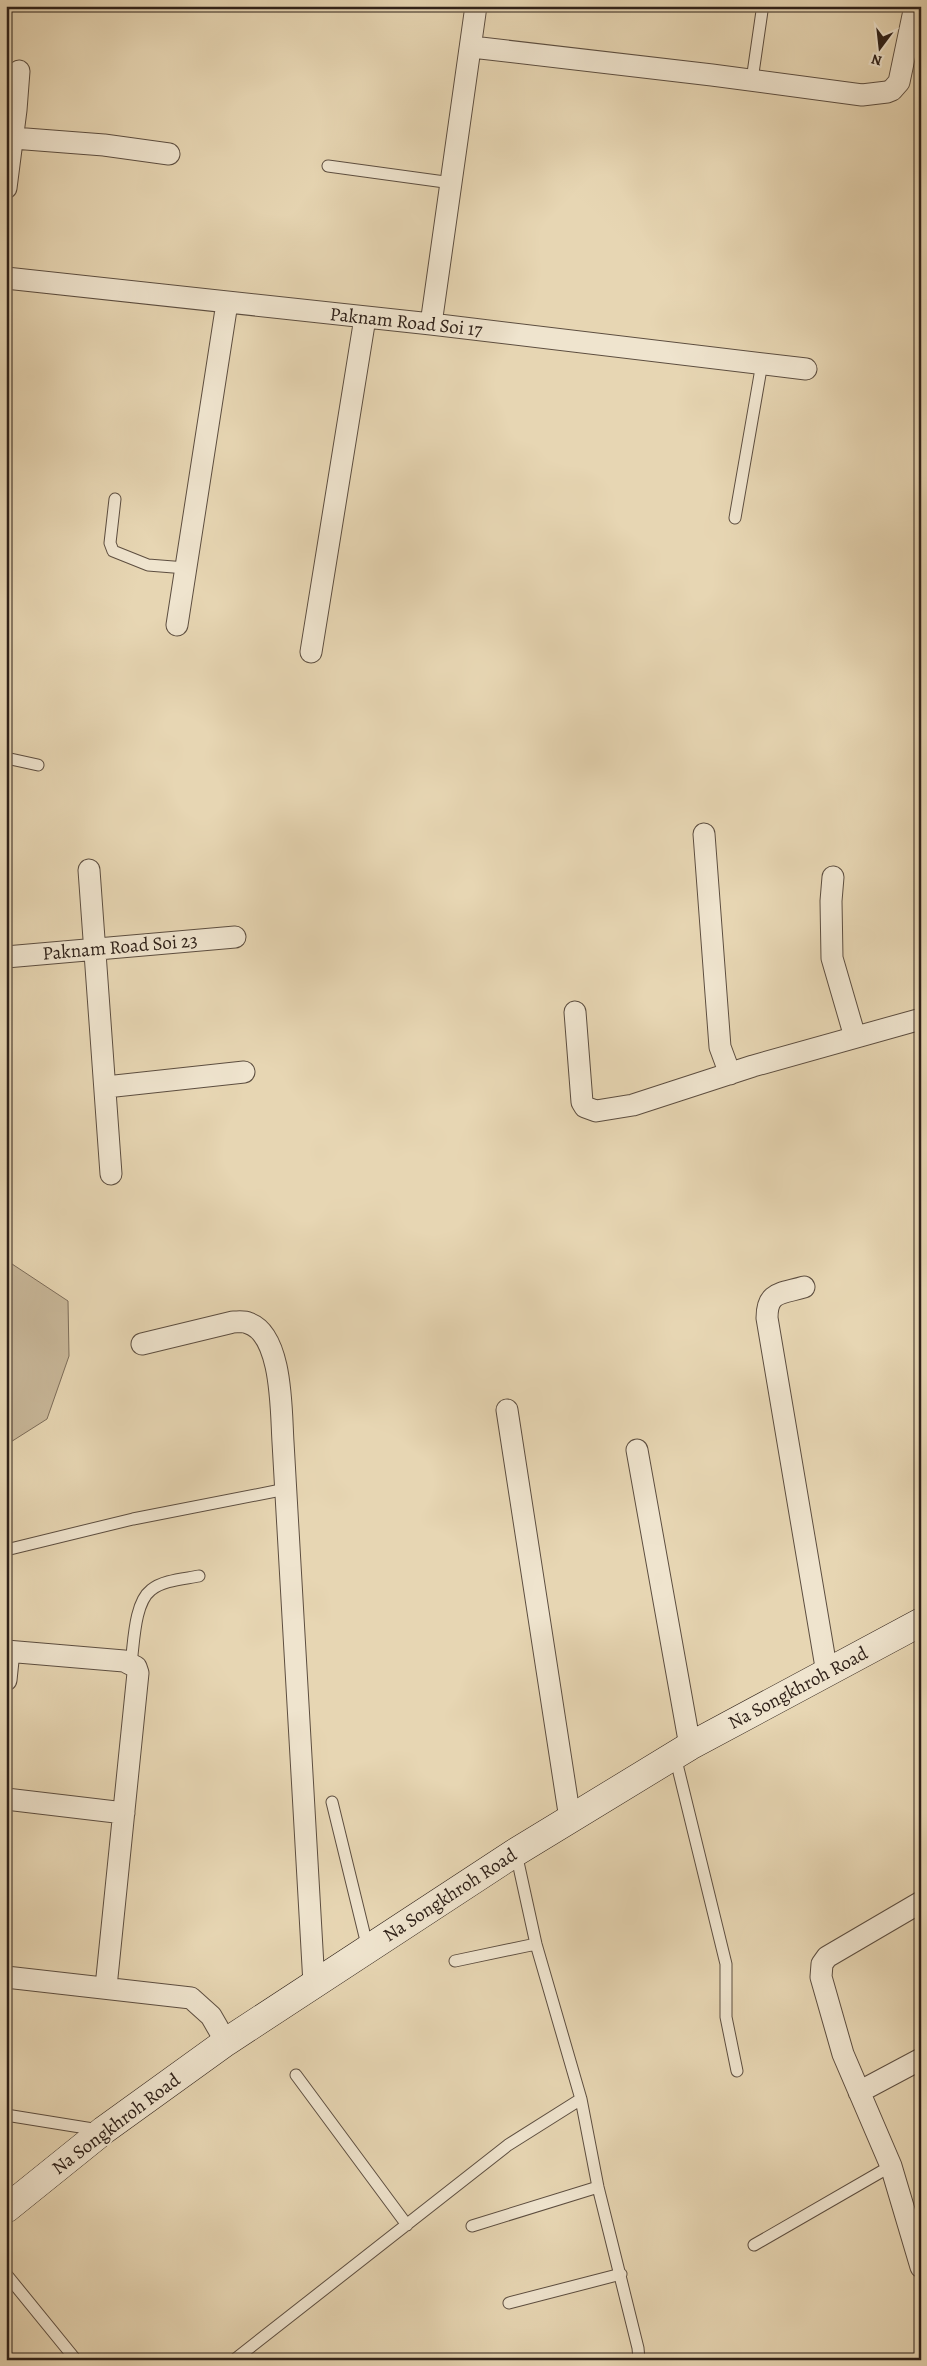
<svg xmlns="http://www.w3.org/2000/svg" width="927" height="2366" font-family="Alegreya,serif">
  <rect width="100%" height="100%" fill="#e7d6b3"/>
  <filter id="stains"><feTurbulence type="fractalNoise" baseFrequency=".004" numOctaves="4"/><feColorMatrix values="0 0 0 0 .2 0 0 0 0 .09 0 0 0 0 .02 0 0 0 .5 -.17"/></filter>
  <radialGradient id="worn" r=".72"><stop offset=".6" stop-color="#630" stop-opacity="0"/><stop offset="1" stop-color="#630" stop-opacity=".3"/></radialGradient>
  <path fill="#c8b799" stroke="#7c6c59" d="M6,1260L68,1301L69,1356L47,1419L6,1445Z"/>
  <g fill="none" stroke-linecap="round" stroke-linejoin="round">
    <g stroke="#5d4e40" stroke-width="13">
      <path id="service" d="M752,80L762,11
        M328,166L452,183
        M115,499L110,543L113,551L148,565L186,568
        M735,518L762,363
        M6,758L38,765
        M6,1550L133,1519L286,1489
        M131,1663C134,1644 134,1603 151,1590C163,1580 184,1579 199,1576
        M675,1756L726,1964V2017L737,2071
        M332,1802L368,1949
        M516,1853L536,1944L581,2099L598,2187L638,2348L639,2360
        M455,1961L536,1944
        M296,2075L407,2225
        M6,2115L99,2130
        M472,2226L598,2187
        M754,2245L891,2166
        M6,2274L76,2360
        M509,2303L621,2274
        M234,2360L508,2145L581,2099"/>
    </g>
    <g stroke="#5d4e40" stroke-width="23">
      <path id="minor" d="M472,47L712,75L862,95L887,92L892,90L899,82L915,6
        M13,138L104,145L169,154
        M6,188L16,110L19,71
        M6,278L431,324L806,369
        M431,324L476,6
        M177,625L227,303
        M311,652L365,318
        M704,834L720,1047L730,1074
        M89,870L111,1174
        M833,877L831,901L832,958L855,1037
        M6,957L235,937
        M575,1012L582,1102L585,1107L596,1111L633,1105L753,1066L921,1019
        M106,1087L244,1072
        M804,1287C781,1294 767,1291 767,1318L827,1673
        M142,1344L233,1322C238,1322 244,1321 248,1323C283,1334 281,1413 283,1442L314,1984
        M507,1410L570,1819
        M637,1450L690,1746
        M6,1651L124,1661L136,1667L138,1673L106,1987
        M6,1680L9,1651
        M6,1799L124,1813
        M921,1902L827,1957L822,1964L821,1977L843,2054L891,2166L921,2267
        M6,1977L191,1998L211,2016L226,2042
        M859,2092L921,2059"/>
    </g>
    <g stroke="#2f2119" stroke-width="29">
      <path id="secondary" d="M6,2209L104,2130L226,2042L516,1852L690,1746L921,1622"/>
    </g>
    <use href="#service" stroke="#efe4ce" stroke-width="11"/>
    <use href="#minor" stroke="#efe4ce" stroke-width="21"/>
    <use href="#secondary" stroke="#efe4ce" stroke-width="28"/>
  </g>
  <g text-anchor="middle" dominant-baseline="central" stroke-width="4" stroke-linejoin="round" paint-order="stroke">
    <g font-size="19" fill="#2f2119" stroke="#efe4ce">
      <text transform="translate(406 322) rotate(6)">Paknam Road Soi 17</text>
      <text transform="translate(120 947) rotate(-5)">Paknam Road Soi 23</text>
      <text transform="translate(798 1688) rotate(-28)">Na Songkhroh Road</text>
      <text transform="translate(450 1895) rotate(-33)">Na Songkhroh Road</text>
      <text transform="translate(116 2124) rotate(-37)">Na Songkhroh Road</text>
    </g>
  </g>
  <rect width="927" height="2366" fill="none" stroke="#e7d6b3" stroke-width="25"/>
  <rect x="8" y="8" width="912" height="2351" fill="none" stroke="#2f2119" stroke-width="2.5"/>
  <rect x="12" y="12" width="902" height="2341" fill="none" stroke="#2f2119"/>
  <g transform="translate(880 48) rotate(195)" stroke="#efe4ce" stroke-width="4" paint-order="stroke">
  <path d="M0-4L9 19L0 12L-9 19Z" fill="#2f2119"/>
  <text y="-8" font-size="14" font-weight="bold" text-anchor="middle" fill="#2f2119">N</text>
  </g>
  <rect width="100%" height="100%" filter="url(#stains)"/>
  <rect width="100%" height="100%" fill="url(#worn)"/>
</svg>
